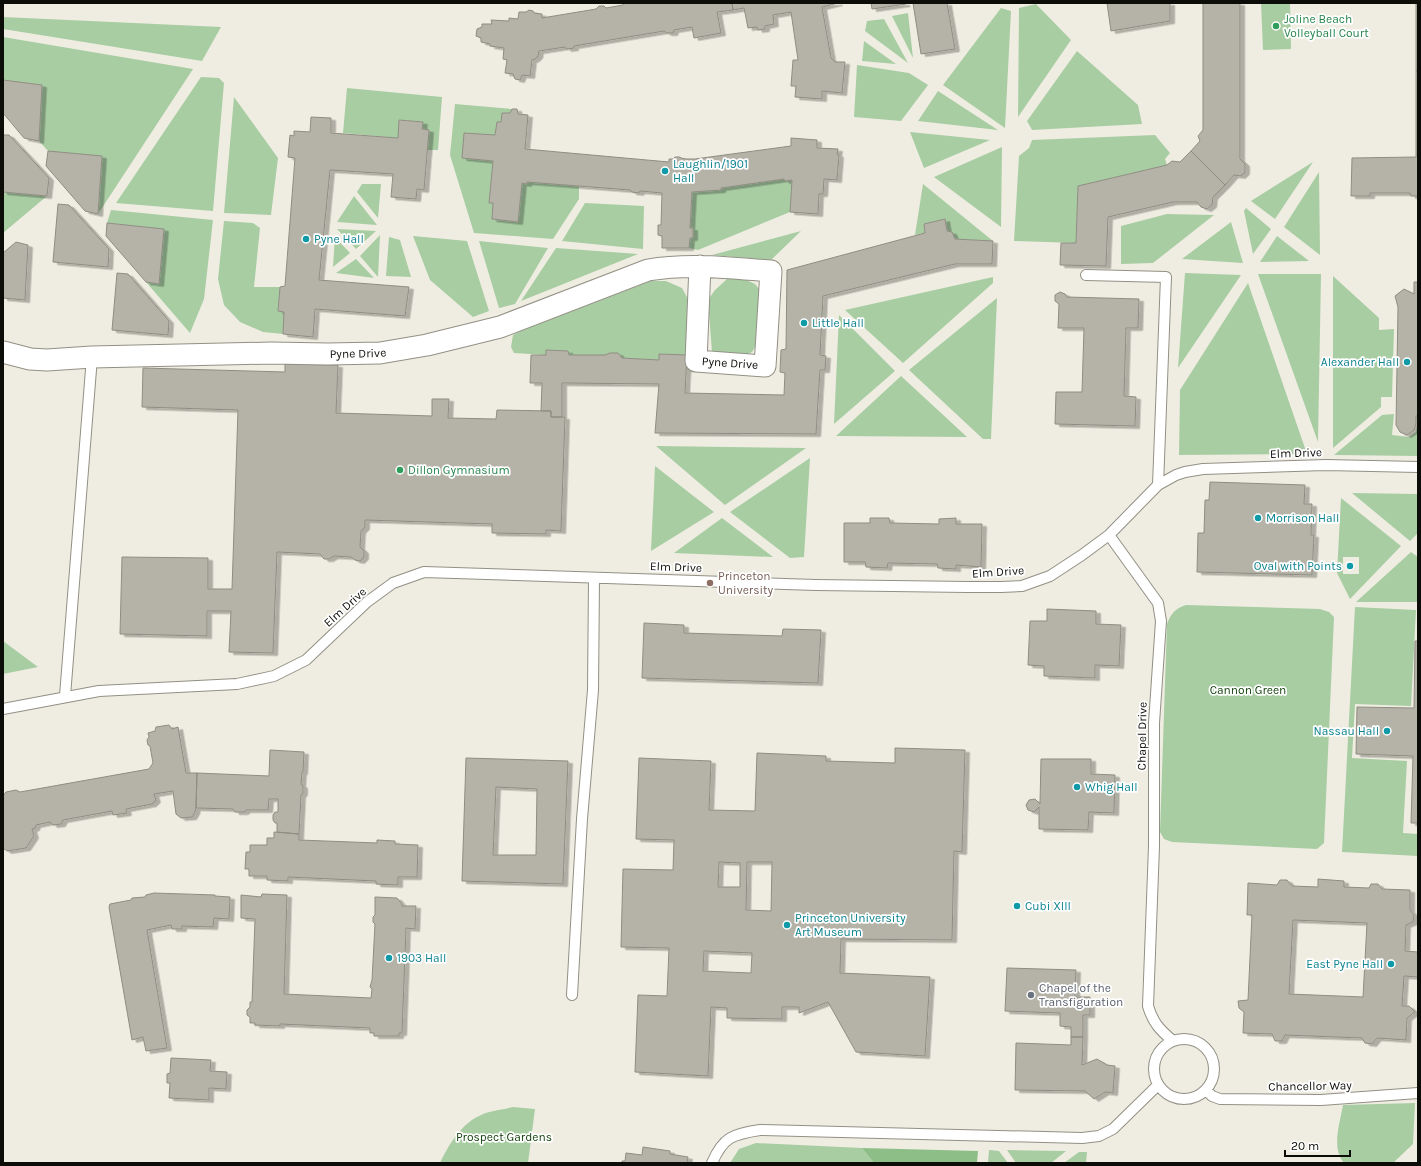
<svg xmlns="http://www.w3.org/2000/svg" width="1421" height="1166" font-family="Karla,sans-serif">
  <defs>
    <filter id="shadow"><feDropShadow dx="4.5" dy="2.5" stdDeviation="0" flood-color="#0004"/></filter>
  </defs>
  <rect width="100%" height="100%" fill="#efede1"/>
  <path fill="#a8cda3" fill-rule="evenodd" d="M1261,3H1290L1291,49L1263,50Z
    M1036,4L1071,40L1018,117L1019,8Z
    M1001,8L1011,11L1005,128L943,85Z
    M908,13L913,58L892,16Z
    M3,17L221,27L202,61L3,29Z
    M884,19L908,63L865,31L867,21Z
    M3,37L193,69L98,214L102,156L48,151L39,141L42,85L3,80Z
    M864,41L896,64L862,61Z
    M1077,51L1138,105L1142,124L1032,130L1027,121Z
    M857,65L909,73L928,85L901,121L854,117Z
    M201,77L219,78L224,83L213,211L116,203Z
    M347,88L442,97L438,150H427L422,129L423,122L399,120L398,138L343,133Z
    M938,91L998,130L918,121Z
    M234,97L278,158L271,215L224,213Z
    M455,104L512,109L510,113H502L501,122L495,131V135L464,133L462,158L493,161L489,203H493L492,219L518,222L522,183L527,184V182L579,186V199L553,239L474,233L450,155Z
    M910,132L990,140L924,168Z
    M1155,135L1170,153L1165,159L1167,165L1078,186L1076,243L1014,241L1019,156L1029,148L1032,140Z
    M1002,147L1001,227L934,177Z
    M1313,162L1275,219L1251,201Z
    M1319,172L1320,255L1284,227Z
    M784,179L785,181L792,180L790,212L698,250L689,248L690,238H693V228H690L692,192L720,190L721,188Z
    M362,184H381L378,218L357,192Z
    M923,184L993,241L955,239L952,232L947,231L945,219L924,224L925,233L915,235Z
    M3,192L47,196L3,233Z
    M354,196L377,225L337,222Z
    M585,203L644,206L643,249L562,241Z
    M1246,208L1271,229L1253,254L1244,211Z
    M111,210L213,220L204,299L190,333L146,282L159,283L164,229L107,223Z
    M1167,214L1214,215L1153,263L1121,264V226Z
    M224,221L253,223L260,228L254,287H280L278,311L284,312L283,334L263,332L240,322L224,305L218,279Z
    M1231,222L1243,263L1182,259Z
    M337,229L376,231L356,249Z
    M801,231L771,260L712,255Z
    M380,235L378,277L360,256Z
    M413,236L467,241L489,311L473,317L430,280Z
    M1277,236L1309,261L1260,262Z
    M335,237L350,253L333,267Z
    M389,237L400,240L411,277L386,276Z
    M479,241L548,248L515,304L499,308Z
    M556,248L638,254L521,301Z
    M356,259L374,278L336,273Z
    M1185,273L1241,275L1178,368Z
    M1258,274H1321L1318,442Z
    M1333,276L1379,318V330L1394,329L1392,397H1381V407L1333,448Z
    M740,277L755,284L763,294L762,336L752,352L735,360L712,352L708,300L715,290L727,279Z
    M993,277V283L903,363L845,310Z
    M651,281H666L682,288L688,299L687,355L659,354V360L622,358L618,353H610L605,355H569L568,351L547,350L546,355L514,353L511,347L513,335L520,331Z
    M1248,283L1307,454L1179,455L1180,390Z
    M997,298L991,439H983L909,370Z
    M839,315L895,371L834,424Z
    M901,376L967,437L836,436Z
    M1394,414L1392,435L1409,437L1416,432L1418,421V456L1334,455L1382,415Z
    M656,446L806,448L725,505Z
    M810,458L804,557L790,558L730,512Z
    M655,466L714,512L651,551Z
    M1352,493L1418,494V533L1410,541Z
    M1341,498L1401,546L1350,599L1337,573ZM1343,557H1359V574H1343Z
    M722,518L773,557L674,553Z
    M1411,552L1418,557V602H1356Z
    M1186,605L1320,609L1329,612L1334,617L1324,843L1317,849L1172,842L1164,839L1160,832L1167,624C1171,613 1176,608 1186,605Z
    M1355,607L1416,610L1411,706L1355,704L1352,758L1407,761L1403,833L1418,834V856L1342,852Z
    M3,641L38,667L3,674Z
    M1415,1103L1413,1144L1393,1163H1344C1331,1148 1340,1123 1343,1105Z
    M513,1107L535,1109L528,1163H440C448,1146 460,1126 477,1117C487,1111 501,1110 513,1107Z
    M756,1143L862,1148L874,1163H730L739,1149Z
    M989,1150L999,1151L1008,1163H988Z
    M1007,1150L1066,1151L1051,1163H1016Z
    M1079,1152H1087L1086,1163H1064Z"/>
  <path fill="#8ebe87" d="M862,1148L978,1151L977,1163H874Z"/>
  <path fill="#b5b3a7" stroke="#8f8d82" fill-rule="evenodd" filter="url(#shadow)" d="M624,3H732L733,10L717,12L721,33L694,38L692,27L674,30L673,33H667L664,31L574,46V48L567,49L565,47L539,51L538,56L535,59L532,60L530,76L522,75L520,80L515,79L513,74L505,73L507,60L503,59L504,48L490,46V44L481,42V38L476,36L477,29L482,27V24H492L491,20L509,21V18L518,19L519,12H526L529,10L533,11L534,13L542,14V18L596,9L599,6H604L606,8L623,5Z
    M732,3H838L822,7L831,58L835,62H845L842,93L822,91V99L795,97L796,86H791L793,60H798L791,12L773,15L774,24L765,26V29L758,30L757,27L748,28L744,8L733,10Z
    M871,3H905L906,4L872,9Z
    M913,3H947L955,49L921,54Z
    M1107,3H1170V21L1111,31Z
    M1203,3H1240V159L1245,164V172L1241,176L1234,175L1225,185L1191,151L1200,141L1198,136L1203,130Z
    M1416,3H1418V70L1416,71Z
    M1418,70V196H1411L1410,193H1370V196H1351L1352,158L1416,157V71Z
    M3,80L42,85L39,141L24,138L3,113Z
    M512,109H517L518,114L528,115L525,149L669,162V159H673L675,157H680L681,158L686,159H695L791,146V138L817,140V148L838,149L837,154L839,155L837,180L824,179L823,194H819L818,214L790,212L792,180L785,181L784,179L721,188V190L692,192L690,228H693V238H690L689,248H662V236L658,235V225H661L662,193L640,191L639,193L632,192L630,190L527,182V184L522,183L518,222L492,219L493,203H489L493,161L462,158L464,133L495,135L497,122H501L502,113H510Z
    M311,117L331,118V133L398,138L399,120L423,122L422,129L429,130L424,190L417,189L416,199L391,197L393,174L330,170L319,280L409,287L405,316L315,309L313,337L283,334L284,312L278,311L280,287L285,286L295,158L288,157L290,135L294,136V131L310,132Z
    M3,135H9L49,178L47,196L3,192Z
    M48,151L102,156L98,214L85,211L46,166Z
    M1191,151L1225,185L1213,197L1212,205L1207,209L1201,207L1197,202H1173L1108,217L1106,266L1060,265L1061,243H1076L1078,186L1167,165L1172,161L1180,162Z
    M58,204L69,205L109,249L108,267L53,262Z
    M945,219L947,231L952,232L955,239L993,241L992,264H955L823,296L820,355L826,356L825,370H820L816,434L655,433L659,384L562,383V417H551V411H541L542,383H530L531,355H546V350L568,351L569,355H605L610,353H618L622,358L659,360V354L687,355L685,393L784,395L785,373L780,372L781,350L786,349L787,270L925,233L924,224Z
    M107,223L164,229L159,284L146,282L106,236Z
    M16,242L28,245L25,300L3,298V253Z
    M117,273L128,274L169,321L168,335L112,330Z
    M1414,282H1418V416H1416V424L1414,430L1407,435L1400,432L1396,425L1398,307L1395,296L1404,289L1414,294Z
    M1060,292L1065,294L1067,297L1139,299L1138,328H1126L1124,396L1136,397L1135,426L1055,424L1056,392H1082L1084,328H1058L1059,304L1055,301V295Z
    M285,364L338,365L336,413L432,416V399H449L448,418L496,419L497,410L551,411V417H565L561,531L546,530V534L492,533V524L365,520V527L361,531L360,547L364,551V557L360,561L355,560L351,557L334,556L329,559H324L320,554L277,552L273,653L229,652L231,611H207V636L120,634L122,557L208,558V589H232L238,410L142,407L143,368L285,372Z
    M1210,482L1305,485L1304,504H1312L1311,535H1314L1312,575L1197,572L1198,533H1204L1205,500H1209Z
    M870,518H889L890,523L939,524V519L956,518V524H982L981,567L956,565V569L938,568L937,564L888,563L887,568L866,567L865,562H844V523H870Z
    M1047,609L1096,611V624L1121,625L1119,666L1095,665V678L1044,676V666L1028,665L1030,621H1047Z
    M644,623L684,625V633L782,636L783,629L821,630L818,683L642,678Z
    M1415,641H1418V823H1411L1413,756L1356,754L1357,707L1414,708Z
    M169,725L172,729L178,727L186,773H197L196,808L195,812L192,817L181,818L176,814L173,791L154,794L156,800L152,804L126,809L127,813L113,815L112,811L63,820L61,824L53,825L50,822L36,825L35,828L32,829L34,836L26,848L7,851L3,848V796L6,792L16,790L20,792L149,769L153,763L150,746L148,745L147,740L149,737L148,733L155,731L156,727Z
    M895,748L965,750L962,852L954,851L952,940L841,939L840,973L930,977L925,1056L856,1052L828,1002L799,1013V1007H782V1019L727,1018V1008L711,1007L708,1076L635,1072L638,995L667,996L669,948L621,947L623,869L673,870L674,840L636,839L639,758L711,761L709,810L755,811L757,753L826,756V761L895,763ZM719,862L740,863V887H718ZM747,862H772L771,911L746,910ZM704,951L752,953L751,973L703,971Z
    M270,750L304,752L303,772H302L301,784L303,786V793L301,795L299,834L277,832V823H275L273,820V815L275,812H278V799H269L268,810H246L244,812H235L233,809L196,808L197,773L269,776Z
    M466,758L568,761L563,884L462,881ZM496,787L537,789L536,855H493Z
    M1041,759H1091V774L1115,775L1114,813L1089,812L1088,830L1039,829V807L1034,812L1028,810L1026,805L1029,800L1035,799L1040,804Z
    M274,832L299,834V840L377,843V840L395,841V844L418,845L417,877H398V885L376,884V881L288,877V881L267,880V876H249V869H245L246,852H250V845H267V838H274Z
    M1318,879L1344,881V887L1369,888L1371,884H1378L1382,889L1410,890V910L1414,915L1413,922L1406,925L1405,951L1418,952V977L1404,976L1402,1006H1409L1415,1012L1407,1018L1406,1040L1377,1038L1372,1044L1365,1043L1362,1038L1285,1035L1282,1041H1275L1272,1034L1243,1033L1244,1012L1239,1008L1238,1001L1248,1000L1252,915H1247L1248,883L1277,885L1280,880H1287L1292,886L1318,887ZM1293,920L1367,923L1363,997L1289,994Z
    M154,893L215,895V896L230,897L229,919L214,918L213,927L182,926V929H172L171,925L147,930L167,1048L146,1051L143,1037L132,1040L109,907L110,904L131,900L132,898L145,897L146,895Z
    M262,894L287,895L284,994L371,998L372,989L370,987L372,980L375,924L373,922V917L375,915V897L397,898L402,904V906H416L415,929L406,928L402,1033H399V1036H374V1033H370V1028L280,1024V1026L255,1025V1023H250V1017L247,1015V1010L250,1007V1002H252L255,919L241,918V895L261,897Z
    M1007,968L1076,970L1075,997H1090V1015H1083V1037H1071V1027L1060,1026V1013L1005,1011Z
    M1071,1037H1083L1082,1065L1097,1059L1107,1065L1115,1066L1113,1093L1105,1092L1094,1099L1085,1091L1015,1090L1016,1043L1071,1045Z
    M171,1058L211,1060L210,1071L227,1072L226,1089L209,1088V1100L169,1098L170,1083H167V1074L170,1073Z
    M643,1147L670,1151V1154L688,1157L687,1163H622V1161H625L626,1153L642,1155Z"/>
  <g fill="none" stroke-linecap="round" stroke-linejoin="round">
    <g stroke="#929085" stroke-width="12">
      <path id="service" d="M1086,275L1166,277L1158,485
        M1109,535L1158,603L1161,621L1154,723V846L1148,1006C1153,1023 1160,1030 1173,1041
        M65,696L92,357
        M3,709L99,691L237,684L274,676L306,660L367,602L393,583L424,572L816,585L968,587H1001L1022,586L1050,576L1082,555L1109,535L1158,485L1176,475L1185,472L1203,469L1326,465L1418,467
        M572,995L582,819L593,690L594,579
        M1154 1069a30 30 0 1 1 60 0a30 30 0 1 1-60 0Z
        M1206,1090L1212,1096L1220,1099L1321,1100L1418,1093
        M712,1163C723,1137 733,1134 760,1130L1082,1138L1099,1136L1113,1129L1158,1085"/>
    </g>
    <g stroke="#929085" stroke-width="23">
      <g id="minor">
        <path id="s1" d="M3,352L30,359L47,360L92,357L271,353L328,354L380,353L427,345L500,327L648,270C689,263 730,268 771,271L765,366L696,361L700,266"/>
      </g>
    </g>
    <use href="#service" stroke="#fff" stroke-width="10"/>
    <use href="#minor" stroke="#fff" stroke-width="21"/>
  </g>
  <g fill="#2e9e5b" stroke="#fff" stroke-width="1.5">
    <circle cx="1276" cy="26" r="4"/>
    <circle cx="400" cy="470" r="4"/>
  </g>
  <g fill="#0f9aa8" stroke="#fff" stroke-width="1.5">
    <circle cx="665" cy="171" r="4"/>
    <circle cx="306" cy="239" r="4"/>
    <circle cx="804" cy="323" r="4"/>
    <circle cx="1407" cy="362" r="4"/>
    <circle cx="1258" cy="518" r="4"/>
    <circle cx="1350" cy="566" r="4"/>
    <circle cx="1387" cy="731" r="4"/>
    <circle cx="1077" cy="787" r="4"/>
    <circle cx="1017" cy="906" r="4"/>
    <circle cx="787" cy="925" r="4"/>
    <circle cx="389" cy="958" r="4"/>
    <circle cx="1391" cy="964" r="4"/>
  </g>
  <circle fill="#8d6e63" stroke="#fff" stroke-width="1.5" cx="710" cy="583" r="4"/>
  <circle fill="#6b7280" stroke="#fff" stroke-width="1.5" cx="1031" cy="995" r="4"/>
  <g text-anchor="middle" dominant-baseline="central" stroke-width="3.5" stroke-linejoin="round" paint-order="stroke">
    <g font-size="12" fill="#27864d" stroke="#fff" text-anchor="start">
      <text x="1284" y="19">Joline Beach<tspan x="1284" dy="14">Volleyball Court</tspan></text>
      <text x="408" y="470">Dillon Gymnasium</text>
    </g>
    <g font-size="12" fill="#0d838f" stroke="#fff" text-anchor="start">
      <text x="673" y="164">Laughlin/1901<tspan x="673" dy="14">Hall</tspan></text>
      <text x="314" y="239">Pyne Hall</text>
      <text x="812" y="323">Little Hall</text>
      <text x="1399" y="362" text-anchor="end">Alexander Hall</text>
      <text x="1266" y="518">Morrison Hall</text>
      <text x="1342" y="566" text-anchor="end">Oval with Points</text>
      <text x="1379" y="731" text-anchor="end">Nassau Hall</text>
      <text x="1085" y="787">Whig Hall</text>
      <text x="1025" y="906">Cubi XIII</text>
      <text x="795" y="918">Princeton University<tspan x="795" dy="14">Art Museum</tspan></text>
      <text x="397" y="958">1903 Hall</text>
      <text x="1383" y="964" text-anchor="end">East Pyne Hall</text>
    </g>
    <g font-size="12" fill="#0c0c08" stroke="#fff">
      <text stroke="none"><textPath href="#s1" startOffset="356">Pyne Drive</textPath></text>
      <text transform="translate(730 363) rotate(4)">Pyne Drive</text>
      <text transform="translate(1296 453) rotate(-2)">Elm Drive</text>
      <text transform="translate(676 567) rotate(2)">Elm Drive</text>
      <text transform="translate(998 572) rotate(-4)">Elm Drive</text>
      <text transform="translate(345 607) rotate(-42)">Elm Drive</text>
      <text transform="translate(1142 736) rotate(-89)">Chapel Drive</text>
      <text transform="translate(1310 1086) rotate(-1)">Chancellor Way</text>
    </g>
    <g font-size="12" fill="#785e54" stroke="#fff" text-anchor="start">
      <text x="718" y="576">Princeton<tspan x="718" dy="14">University</tspan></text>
    </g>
    <g font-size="12" fill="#11420a" stroke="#fff">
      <text x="1248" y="690">Cannon Green</text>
      <text x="504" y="1137">Prospect Gardens</text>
    </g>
    <g font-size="12" fill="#5b616d" stroke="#fff" text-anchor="start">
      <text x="1039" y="988">Chapel of the<tspan x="1039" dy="14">Transfiguration</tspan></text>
    </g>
  </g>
  <rect width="1421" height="1166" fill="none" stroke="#0c0c08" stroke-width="8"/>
  <path d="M1285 1150v6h65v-6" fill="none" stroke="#0c0c08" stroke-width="2"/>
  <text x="1291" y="1150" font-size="12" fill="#0c0c08" stroke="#ffffff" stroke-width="3" paint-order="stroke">20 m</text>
</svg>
